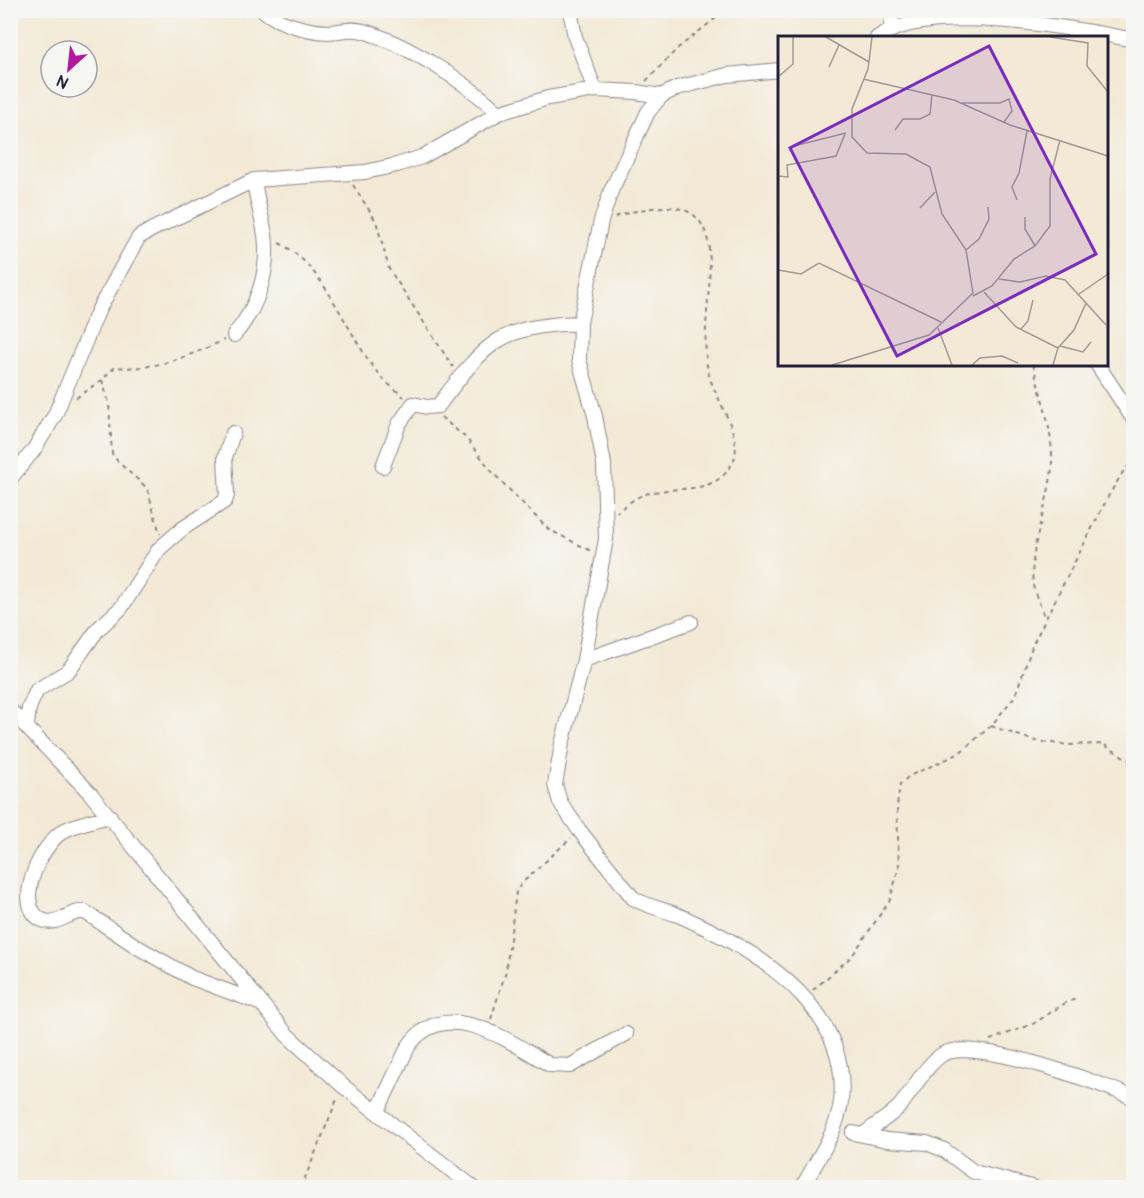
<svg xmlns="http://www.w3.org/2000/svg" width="1144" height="1198" font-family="Pangolin,sans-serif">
  <rect width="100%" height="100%" fill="#f6f6f2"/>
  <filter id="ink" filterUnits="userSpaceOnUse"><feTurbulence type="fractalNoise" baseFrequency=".0167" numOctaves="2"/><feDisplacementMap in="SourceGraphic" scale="12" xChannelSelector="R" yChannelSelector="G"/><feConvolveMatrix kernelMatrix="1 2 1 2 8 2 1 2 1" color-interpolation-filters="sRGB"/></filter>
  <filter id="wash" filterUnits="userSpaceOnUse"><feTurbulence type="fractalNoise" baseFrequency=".008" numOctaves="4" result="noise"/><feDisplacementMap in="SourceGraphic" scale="24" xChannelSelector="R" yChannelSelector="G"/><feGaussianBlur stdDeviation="1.35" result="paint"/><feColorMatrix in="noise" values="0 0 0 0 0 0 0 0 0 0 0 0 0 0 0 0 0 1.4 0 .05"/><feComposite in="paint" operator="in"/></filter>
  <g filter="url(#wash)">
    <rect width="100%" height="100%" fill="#f3e9d6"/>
  </g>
  <g filter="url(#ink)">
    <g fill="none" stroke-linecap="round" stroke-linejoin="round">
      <g stroke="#8a8688" stroke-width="16">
        <path id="minor" d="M263,10C278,24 308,31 328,32C341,32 350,27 363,31C407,44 466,82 499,113
          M570,10L575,37L595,90
          M891,28L892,10
          M877,38C926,1 1075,28 1134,40
          M780,70L727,75L677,88L661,96L648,112L611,191L601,221L580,323L579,360L595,416L604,464L606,539L584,660L562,744L555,785L560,802L579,830L633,898C646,906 661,909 675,914C686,918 697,924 708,929C775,963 850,1017 841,1101C838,1131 816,1161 802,1188
          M234,335C257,309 270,271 265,235C262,216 256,198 254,180
          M1097,364L1134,420
          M383,466L399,424L413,404L427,407L438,406C486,343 497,326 580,323
          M10,479L33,451L55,415L98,311L133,247L139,237L153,229L254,180L365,172L397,165L422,157L499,113L548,98L595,90L636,92L661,96
          M584,660L691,622
          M10,710L90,793L287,1035L343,1086L474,1188
          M27,725L29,708L37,690L68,671L98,629L121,608L159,549L182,529L225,501L227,495L225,457L233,433
          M110,816C95,820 79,823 65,830C43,841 11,904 42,920C57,927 70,910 85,912L139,948L192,978L262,1004
          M377,1112L408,1047C443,993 511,1042 550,1065L570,1066L626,1034
          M853,1133L887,1140L927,1143L944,1150L974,1172L1035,1188
          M863,1135C875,1125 888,1118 899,1107C913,1091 925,1065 943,1054C973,1037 1101,1083 1134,1098"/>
      </g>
      <path stroke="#8a8688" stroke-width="2" stroke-dasharray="4.5 4.5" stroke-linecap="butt" d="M1084,18L1086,10
        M646,81L678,48L726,10
        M353,185L376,221L389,269L453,367
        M615,217C757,170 693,300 708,371C713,396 745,437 733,462C714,499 676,483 643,495C634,498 625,506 617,512
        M279,243C328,267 347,339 383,379C389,385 397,391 404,397
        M1033,364C1042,402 1056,437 1051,476C1046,512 1029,549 1033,584C1034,596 1043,607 1044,619
        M102,380L109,403L112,454L119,463L147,488L160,534
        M76,398L102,380L115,367C155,371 189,356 224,340
        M441,417L466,438L494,474L548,529L591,551
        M991,726L1035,741L1068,745L1103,744L1129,760L1134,779
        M813,990L852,956L890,900L899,867L897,807L900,784L909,776L958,754L991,726L1015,696L1033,644L1045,620L1109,495L1123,472L1134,460
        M491,1019L506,971L516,892L521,884L571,838
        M990,1040L1033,1024L1067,1002L1079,998
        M301,1188L338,1097"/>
      <use href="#minor" stroke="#fff" stroke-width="14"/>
    </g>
  </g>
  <g transform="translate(778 36)">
    <rect width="330" height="330" fill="#f3e9d6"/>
    <path fill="none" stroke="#9f9998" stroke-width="1.5" d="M48,1L91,26M272,1L310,7L309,30L330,56M51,31L61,9M0,41L15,28V1M85,43L176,64L232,89L330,120M184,67H222L231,63L234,75L226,86M117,94L125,83H142L152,78L154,58M16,110L68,97M0,140L10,141L9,129L58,120L67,98M239,164L234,151L241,137L249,95M142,172L157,156M247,181V193L257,210M188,214L201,203L211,183L210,171M0,234L23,238L41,227L163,286M221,243L242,246L268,240L287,244L328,289M206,256L238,291L280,312L275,329M301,258L330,238M195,260L214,250L236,223L257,210L272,190V143L282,104M160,292L174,329M243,293L250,285L255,264M282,310L305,316L313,306M280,312L296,294L308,267M54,329L151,299L195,257L188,214L164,178L152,131L128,118L89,117L74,101V73L90,33L94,1M194,329L202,322L224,320L240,327"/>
    <path fill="#7b2cbf" fill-opacity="0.15" stroke="#7b2cbf" stroke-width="3" d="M211,10L318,218L119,320L12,112Z"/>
    <rect width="330" height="330" fill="none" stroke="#22223b" stroke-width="3"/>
  </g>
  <rect width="1144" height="1198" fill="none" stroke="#f6f6f2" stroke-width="36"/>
  <g transform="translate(69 69) rotate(207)"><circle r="28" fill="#f6f6f2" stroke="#a1a1a9" stroke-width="1.5"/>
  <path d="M0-4.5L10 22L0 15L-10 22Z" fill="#b5179e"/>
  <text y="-9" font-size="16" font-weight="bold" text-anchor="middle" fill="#22223b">N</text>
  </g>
</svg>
